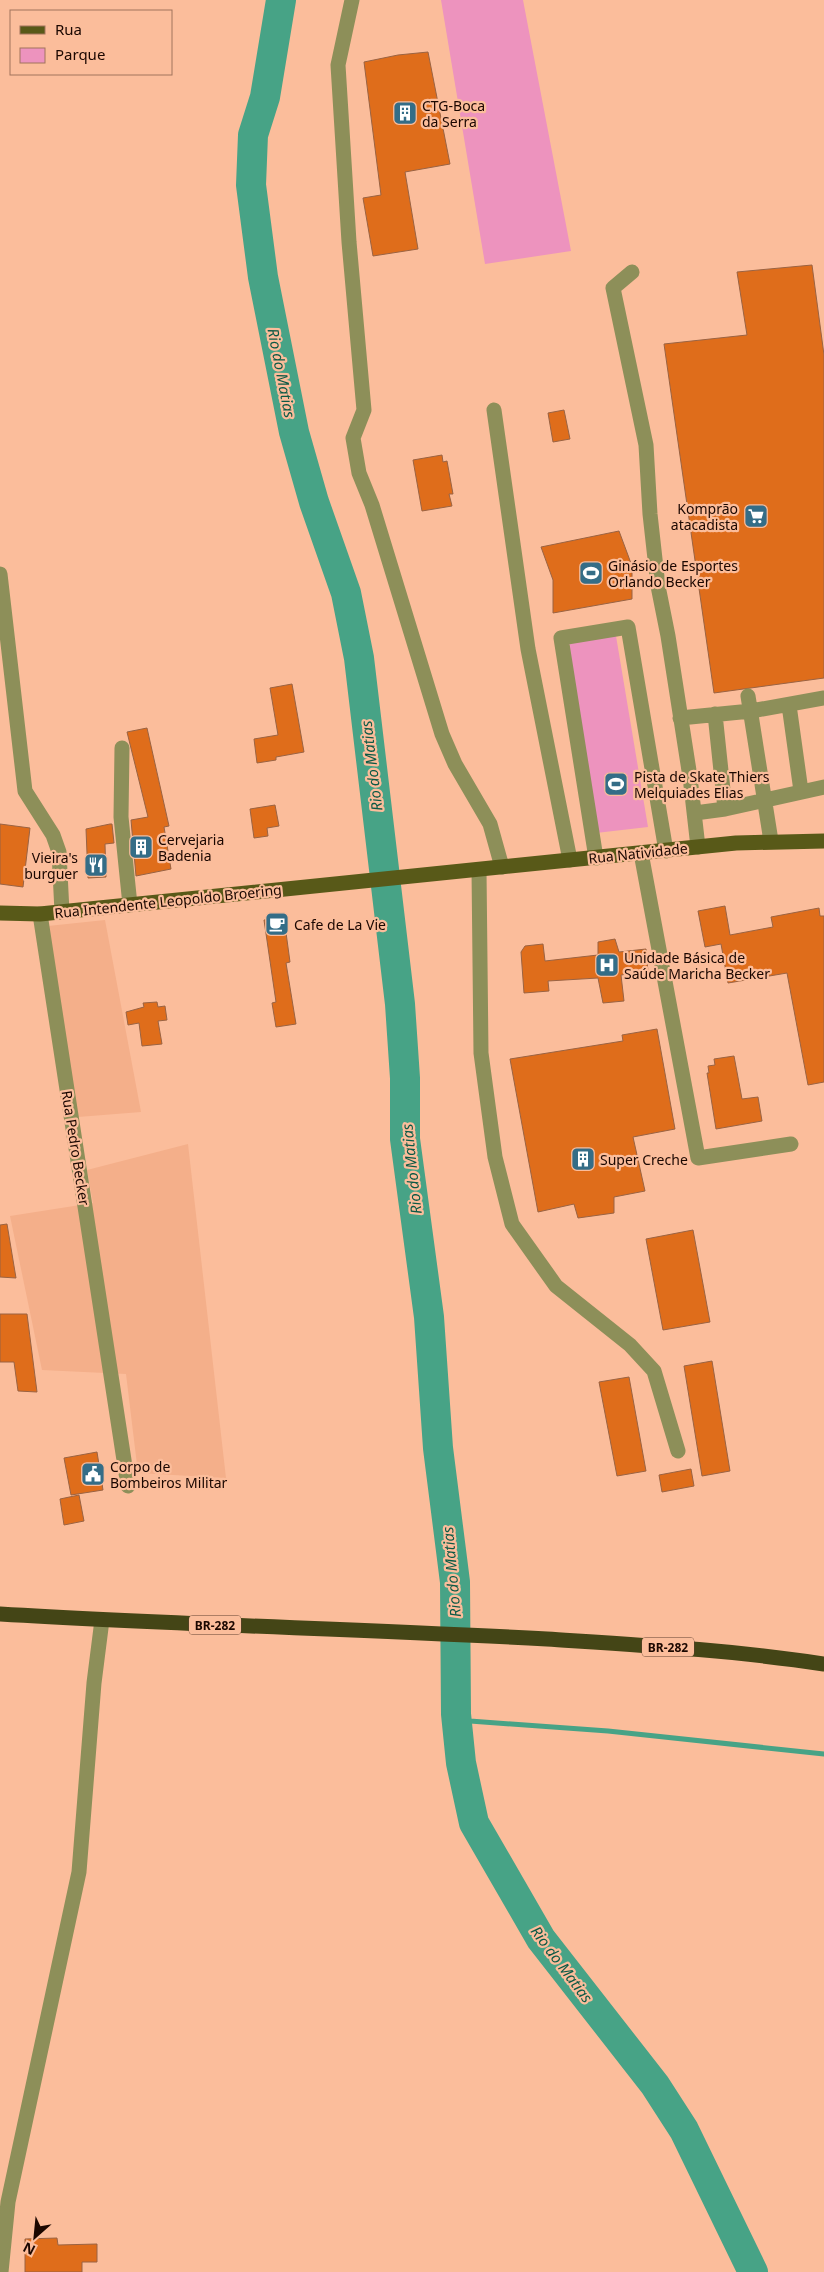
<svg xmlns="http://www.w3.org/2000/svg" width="824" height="2272" font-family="'Noto Sans',sans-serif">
  <rect width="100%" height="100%" fill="#fbbd9b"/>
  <path fill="#f4af8a" d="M105,920L141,1112L78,1117L48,926Z
    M188,1144L226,1478L138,1473L126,1374L42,1370L10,1216L93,1203L87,1170Z"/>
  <path fill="#ed93be" d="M441,0H523L571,251L485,264Z
    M616,636L648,827L596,833L569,643Z"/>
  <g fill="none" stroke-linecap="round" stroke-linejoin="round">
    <path stroke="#47a386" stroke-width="5" d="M456,1714L470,1721L608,1731L824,1754"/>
    <path stroke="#47a386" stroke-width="30" d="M281,0L265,97L253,135L251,185L263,277L294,432L314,502L346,593L359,658L400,1004L405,1078V1139L429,1317L438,1448L455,1582L456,1714L461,1763L474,1823L541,1939L655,2085L684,2130L753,2272"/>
  </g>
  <path fill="#df6d1b" stroke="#9a6343" d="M428,52L450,164L405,172L418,249L373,256L363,198L381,195L364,62L398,55Z
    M812,265L824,355V678L714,693L664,344L747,335L737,272Z
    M564,410L570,439L553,442L548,413Z
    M442,455L443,462L447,461L453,494H449L452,506L422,511L413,460Z
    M619,531L632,566V599L553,613V580L541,547Z
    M292,684L304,752L276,757V760L257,763L254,739L278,735L270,688Z
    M147,728L169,826L164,827L171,869L136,876L131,820L148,817L127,732Z
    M275,805L279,826L267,828L268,836L254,838L250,809Z
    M0,824L30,828L23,887L0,884Z
    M110,824H112L114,843L105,844L106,877L88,878L86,829Z
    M725,906L730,935L773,927L771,917L819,908L820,916H824V1082L808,1085L787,973L728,983L721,944L705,947L698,911Z
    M284,918L290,962L286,963L296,1024L276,1027L272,1003L276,1002L264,920Z
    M615,939L619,952L646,949L648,972L621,975L624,1001L603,1003L598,978L548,981L549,991L524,993L521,952L525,946L543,944L545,961L598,955V942Z
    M157,1002L158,1007L165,1006L167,1020L158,1021L162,1044L142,1046L139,1023L128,1025L126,1012L144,1007L143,1003Z
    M657,1029L675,1129L633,1137L645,1191L614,1197V1213L578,1218L574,1204L538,1212L510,1059L623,1041L622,1035Z
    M734,1056L742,1099L758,1097L762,1121L716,1129L707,1073H709L708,1066L715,1065L714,1059Z
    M7,1224L16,1278L0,1277V1225Z
    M693,1230L710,1322L663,1330L646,1239Z
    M0,1314H27L37,1392L18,1391L14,1362H0Z
    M712,1361L730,1471L702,1476L684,1366Z
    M629,1377L646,1471L617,1476L599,1382Z
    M97,1452L103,1490L71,1495L64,1458Z
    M691,1469L694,1486L662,1492L659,1475Z
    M79,1495L84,1521L64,1525L60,1499Z
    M57,2238L58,2245L97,2244V2262H82V2272H25V2239Z"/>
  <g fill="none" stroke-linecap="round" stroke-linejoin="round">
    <path stroke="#8d8f59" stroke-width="15" d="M352,0L338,65L349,242L364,410L353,438L359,473L372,505L442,734L455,764L490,824L502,867
      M632,272L613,288L646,445L650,514L658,586L668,636L690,777L698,847
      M494,410L528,649L570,860
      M0,574L25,791L53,835L59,852L62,912
      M748,696L771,841
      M789,705L801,791
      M680,718L751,711L824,698
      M122,748L121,817L130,905
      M725,809L824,787
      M695,813L725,809L715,714
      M641,853L698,1158L791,1144
      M596,858L561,638L628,627L666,851
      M479,870L481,1053L495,1157L512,1224L556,1286L630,1345L654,1371L678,1451
      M40,914L128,1486
      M1,2272L8,2202L79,1872L94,1683L102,1620"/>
    <path stroke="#585918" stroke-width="15" d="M0,913L40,914L736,843L824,841"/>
    <path stroke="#444516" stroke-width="15" d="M0,1614C182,1625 365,1629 547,1639C640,1645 732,1650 824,1664"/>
  </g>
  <defs>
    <g id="building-square" transform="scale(1.25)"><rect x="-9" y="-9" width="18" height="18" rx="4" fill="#346d87" stroke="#fbbd9b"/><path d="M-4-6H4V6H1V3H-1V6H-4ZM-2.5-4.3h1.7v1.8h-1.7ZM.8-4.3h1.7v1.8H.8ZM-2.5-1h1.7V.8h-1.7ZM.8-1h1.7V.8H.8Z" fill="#fff"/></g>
    <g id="supermarket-square" transform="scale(1.25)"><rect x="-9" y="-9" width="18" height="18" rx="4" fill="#346d87" stroke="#fbbd9b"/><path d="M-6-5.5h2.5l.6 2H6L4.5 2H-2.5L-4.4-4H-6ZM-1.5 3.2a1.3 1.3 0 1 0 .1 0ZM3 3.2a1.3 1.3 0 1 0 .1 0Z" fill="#fff"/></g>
    <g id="stadium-square" transform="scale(1.25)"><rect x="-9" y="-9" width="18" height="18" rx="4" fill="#346d87" stroke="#fbbd9b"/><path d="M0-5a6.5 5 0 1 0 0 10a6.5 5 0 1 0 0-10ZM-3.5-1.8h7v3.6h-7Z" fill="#fff"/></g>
    <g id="restaurant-square" transform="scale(1.25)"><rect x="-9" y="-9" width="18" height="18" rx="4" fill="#346d87" stroke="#fbbd9b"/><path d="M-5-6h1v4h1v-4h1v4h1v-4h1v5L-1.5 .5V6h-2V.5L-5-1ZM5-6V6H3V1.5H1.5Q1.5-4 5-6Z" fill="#fff"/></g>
    <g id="cafe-square" transform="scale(1.25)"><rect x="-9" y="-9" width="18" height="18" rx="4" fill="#346d87" stroke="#fbbd9b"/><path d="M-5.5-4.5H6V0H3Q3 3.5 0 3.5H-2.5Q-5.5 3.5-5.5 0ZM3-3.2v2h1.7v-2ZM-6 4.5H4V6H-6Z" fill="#fff"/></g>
    <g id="hospital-square" transform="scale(1.25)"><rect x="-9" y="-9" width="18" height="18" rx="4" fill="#346d87" stroke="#fbbd9b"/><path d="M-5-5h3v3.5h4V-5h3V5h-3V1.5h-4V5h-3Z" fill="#fff"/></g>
    <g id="civic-square" transform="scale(1.25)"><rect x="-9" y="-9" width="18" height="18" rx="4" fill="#346d87" stroke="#fbbd9b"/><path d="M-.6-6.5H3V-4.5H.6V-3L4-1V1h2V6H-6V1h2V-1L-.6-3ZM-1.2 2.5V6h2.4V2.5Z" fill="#fff"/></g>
  </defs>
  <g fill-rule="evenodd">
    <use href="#building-square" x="405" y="113"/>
    <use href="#supermarket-square" x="756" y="516"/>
    <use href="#stadium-square" x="591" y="573"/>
    <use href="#stadium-square" x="616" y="784"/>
    <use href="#building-square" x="141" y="847"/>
    <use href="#restaurant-square" x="96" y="865"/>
    <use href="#cafe-square" x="277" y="924"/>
    <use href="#hospital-square" x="607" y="965"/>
    <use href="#building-square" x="583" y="1159"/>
    <use href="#civic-square" x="93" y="1474"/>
  </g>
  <g text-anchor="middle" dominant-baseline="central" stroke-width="4.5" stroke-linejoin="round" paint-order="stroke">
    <g fill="#fbbd9b" stroke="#5e3e2e" stroke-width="1">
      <rect x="189" y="1615.5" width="52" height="19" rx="4"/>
      <rect x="642" y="1637.5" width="52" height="19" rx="4"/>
    </g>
    <g font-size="12" font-weight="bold" fill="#1b0700">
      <text x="215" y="1625">BR-282</text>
      <text x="668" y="1647">BR-282</text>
    </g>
    <g font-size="14" fill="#1b0700" stroke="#fbbd9b" text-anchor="start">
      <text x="422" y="105">CTG-Boca<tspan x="422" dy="16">da Serra</tspan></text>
      <text x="738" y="508" text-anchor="end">Komprão<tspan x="738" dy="16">atacadista</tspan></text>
      <text x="608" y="565">Ginásio de Esportes<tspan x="608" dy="16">Orlando Becker</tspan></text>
      <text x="634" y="776">Pista de Skate Thiers<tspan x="634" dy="16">Melquiades Elias</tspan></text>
      <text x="158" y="839">Cervejaria<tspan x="158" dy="16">Badenia</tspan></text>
      <text x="78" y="857" text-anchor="end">Vieira's<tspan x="78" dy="16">burguer</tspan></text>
      <text x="294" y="924">Cafe de La Vie</text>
      <text x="624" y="957">Unidade Básica de<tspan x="624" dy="16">Saúde Maricha Becker</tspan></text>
      <text x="600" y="1159">Super Creche</text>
      <text x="110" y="1466">Corpo de<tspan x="110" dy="16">Bombeiros Militar</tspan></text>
    </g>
    <g font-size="14" fill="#1b0700" stroke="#fbbd9b">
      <text transform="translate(638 853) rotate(-6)">Rua Natividade</text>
      <text transform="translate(168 901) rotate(-6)">Rua Intendente Leopoldo Broering</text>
      <text transform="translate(76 1148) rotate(81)">Rua Pedro Becker</text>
    </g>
    <g font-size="15" font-style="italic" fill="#0c5945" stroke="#fbbd9b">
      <text transform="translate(282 373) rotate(79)">Rio do Matias</text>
      <text transform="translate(371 766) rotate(-97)">Rio do Matias</text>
      <text transform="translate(411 1169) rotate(-96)">Rio do Matias</text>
      <text transform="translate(451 1572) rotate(-95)">Rio do Matias</text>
      <text transform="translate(562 1964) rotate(53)">Rio do Matias</text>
    </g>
  </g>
  <rect x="10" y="10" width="162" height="65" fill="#fbbd9b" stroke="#a1745d"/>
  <rect x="20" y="26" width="25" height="8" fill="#585918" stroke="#a1745d"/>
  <text x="55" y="35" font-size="15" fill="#1b0700">Rua</text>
  <rect x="20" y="48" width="25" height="15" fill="#ed93be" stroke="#a1745d"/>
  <text x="55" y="60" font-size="15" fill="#1b0700">Parque</text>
  <g transform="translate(35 2237) rotate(207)" stroke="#fbbd9b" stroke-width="4" paint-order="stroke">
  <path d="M0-4L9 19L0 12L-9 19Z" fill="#1b0700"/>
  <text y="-8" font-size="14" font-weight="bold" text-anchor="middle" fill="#1b0700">N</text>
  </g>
</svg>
